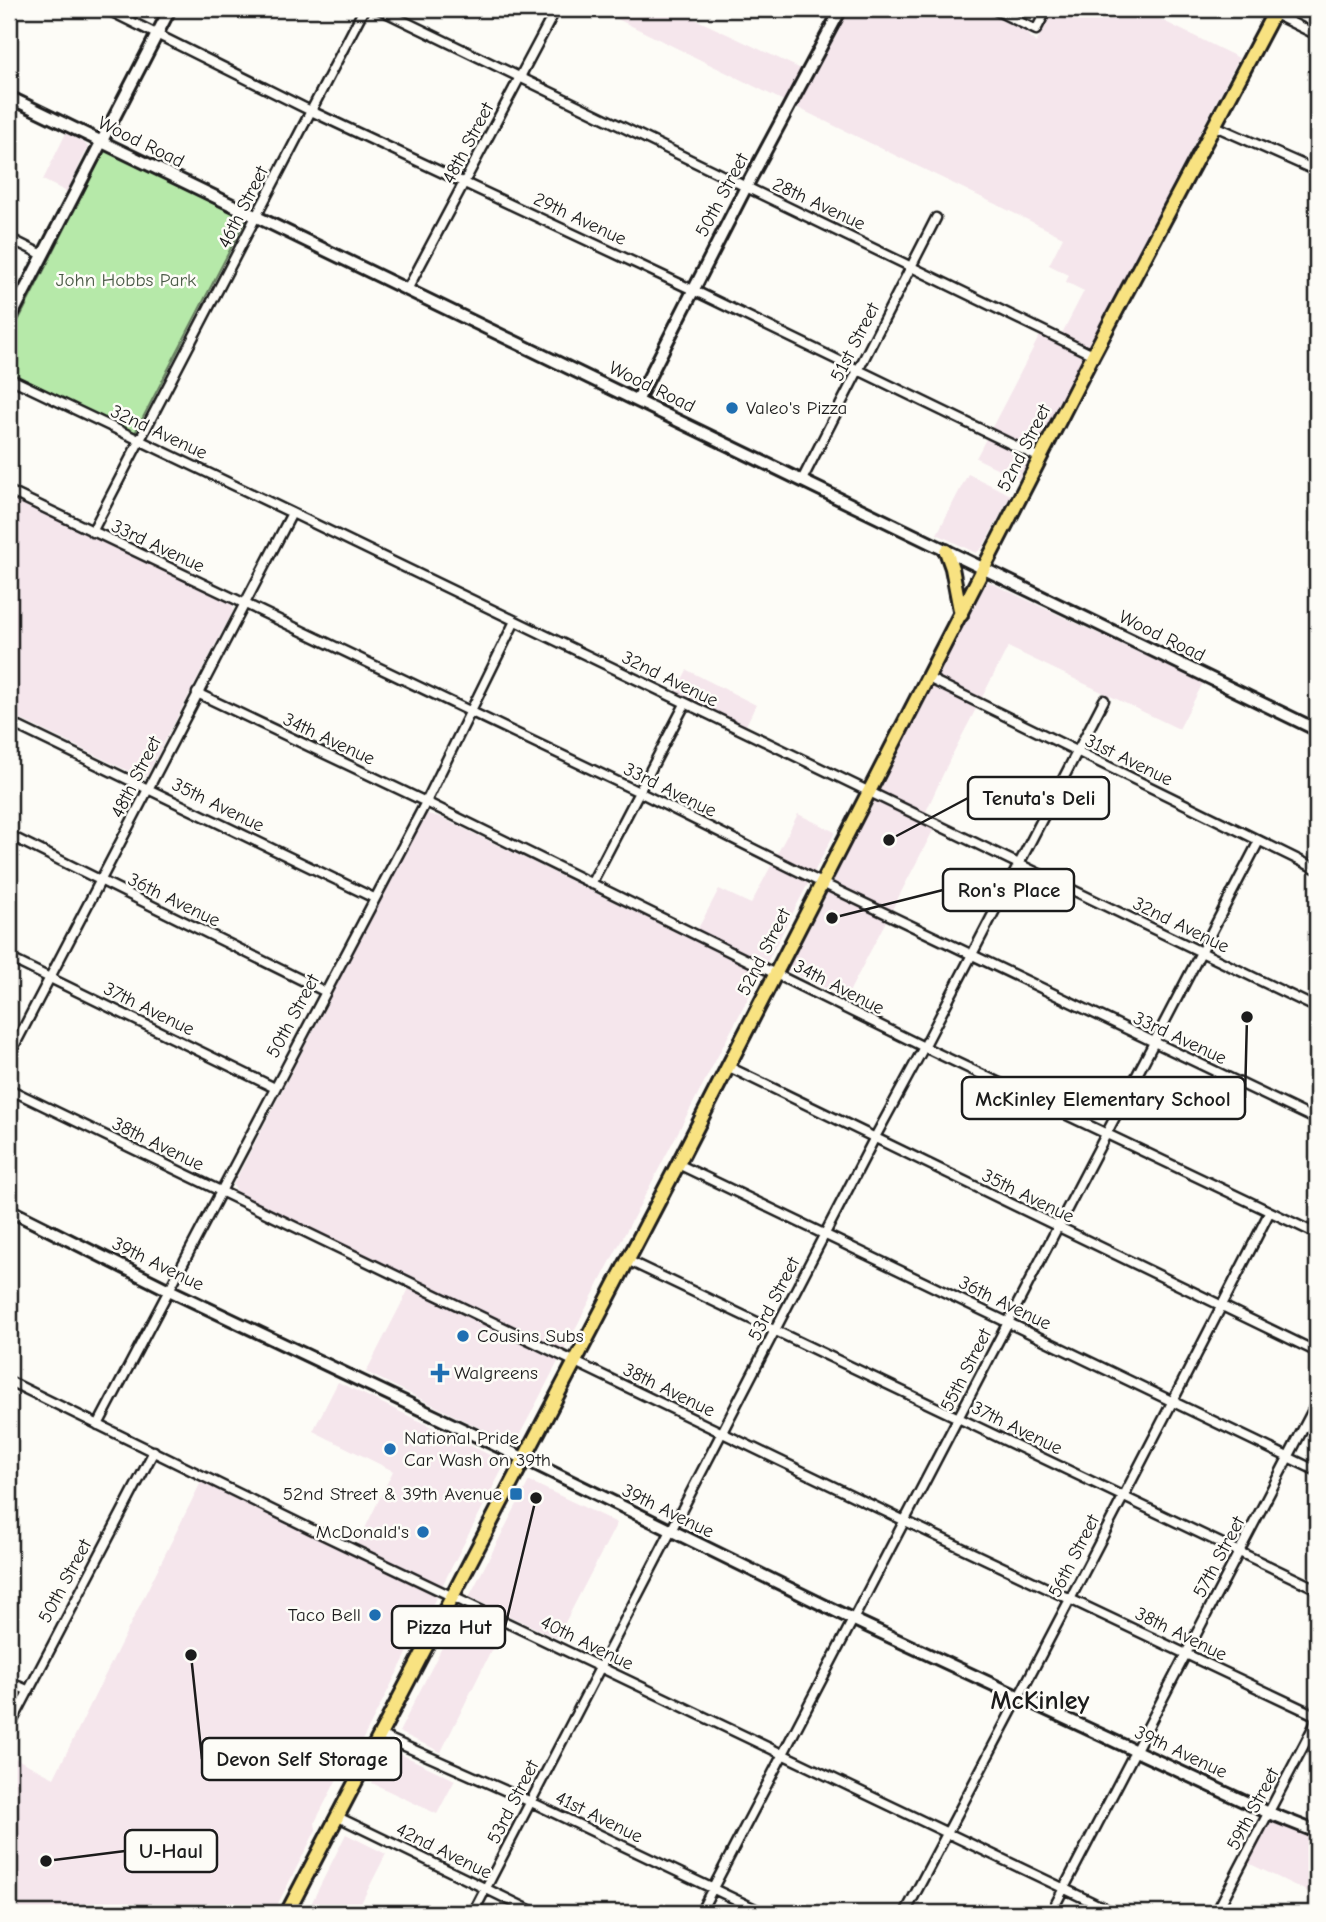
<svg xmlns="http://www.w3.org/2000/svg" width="1326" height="1922" font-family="'Comic Neue',sans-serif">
  <rect width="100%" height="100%" fill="#fdfcf7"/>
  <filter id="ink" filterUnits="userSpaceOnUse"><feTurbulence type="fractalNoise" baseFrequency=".0143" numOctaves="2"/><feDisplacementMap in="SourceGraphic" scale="14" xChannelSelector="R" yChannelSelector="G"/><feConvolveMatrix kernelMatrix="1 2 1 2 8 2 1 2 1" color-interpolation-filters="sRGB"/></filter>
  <g filter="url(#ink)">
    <path fill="#f5e6ec" d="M597,9H674L801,69L784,101Z
      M847,9H978L1026,32L1036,43L1053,9H1139L1239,58L1019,479L976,458L1040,335L1057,343L1084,291L1066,282L1069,275L1049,265L1063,237L796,107Z
      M66,133L84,143L88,147L67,192L43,180Z
      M968,474L1011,495L983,547L976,553L937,534Z
      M9,495L233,604V611L146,777L143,778L9,714Z
      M987,581L1203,683L1179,729L1008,647L950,759L924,816L937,823L846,998L785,969L793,950Z
      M687,670L756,705L745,727L675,693Z
      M427,814L440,817L692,940L719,889L751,904L798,814L835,832L516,1442L506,1441L366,1372L414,1279L237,1192L233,1185L423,819Z
      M338,1382L496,1458L504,1466L351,1762L340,1773L315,1822L316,1830L273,1913H9V1755L54,1778L201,1482L352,1555L393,1471L313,1431Z
      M529,1481L617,1523L557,1638L469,1597Z
      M459,1614L500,1633L441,1752L399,1732Z
      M390,1749L455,1780L437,1814L372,1783Z
      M1269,1813L1317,1832V1896L1244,1861Z
      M346,1834L386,1854L356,1913H330L311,1904Z"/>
    <path fill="#b6e9a9" stroke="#698262" stroke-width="2" d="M105,150L246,219L134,435L9,373V339Z"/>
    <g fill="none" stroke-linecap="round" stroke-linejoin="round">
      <g stroke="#1c1c1c" stroke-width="13">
        <path id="street" d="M106,9L311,111L693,290L1040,458
          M379,9L1093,355
          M993,9L1036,30L1047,9
          M1264,9L1317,35
          M1215,126L1317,171
          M9,238L43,255
          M407,290L556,9
          M9,378L292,513L1317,1008
          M802,480L936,218
          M9,491L639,792L822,883L1317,1120
          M92,532L364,9
          M928,678L1317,869
          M197,693L426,802L924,1047L1317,1234
          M9,722L374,898
          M9,835L326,992
          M591,884L685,704
          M9,958L275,1088
          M9,1056L292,513
          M727,1066L1317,1352
          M9,1089L905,1521L1317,1716
          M678,1164L1317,1471
          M627,1260L1317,1589
          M9,1381L315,1531L1115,1913
          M98,1425L426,802L515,621
          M9,1682L27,1690
          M9,1728L154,1451
          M380,1735L531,1802L764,1913
          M338,1817L536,1913
          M291,1906L306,1913
          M473,1913L874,1139L924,1047L1104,700
          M700,1913L1259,841
          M905,1913C1028,1681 1150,1447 1269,1213
          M1051,1913L1317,1402
          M1216,1913L1317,1720"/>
      </g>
      <g stroke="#1c1c1c" stroke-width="16">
        <path id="secondary" d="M9,97L1317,730
          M9,321L170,9
          M638,399L746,187L841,9
          M9,1210L169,1290L523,1458L852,1619L1269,1813L1317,1832"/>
      </g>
      <g stroke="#1c1c1c" stroke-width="18">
        <path id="primary" d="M946,551L952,568L961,615
          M287,1913L678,1164L1093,355L1276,9"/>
      </g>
      <use href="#street" stroke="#fdfcf7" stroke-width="8"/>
      <use href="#secondary" stroke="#fdfcf7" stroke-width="10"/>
      <use href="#primary" stroke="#f8e281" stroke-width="12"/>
    </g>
  </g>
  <g fill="#1f6fb2" stroke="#fdfcf7" stroke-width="2.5">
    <circle cx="732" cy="408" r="7"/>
    <circle cx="463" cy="1336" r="7"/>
    <path d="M436.5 1362.5h7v7h7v7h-7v7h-7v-7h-7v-7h7z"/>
    <circle cx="390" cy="1449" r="7"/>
    <rect x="509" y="1487" width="14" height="14" rx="3.5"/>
    <circle cx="423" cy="1532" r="7"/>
    <circle cx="375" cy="1615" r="7"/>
  </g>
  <g text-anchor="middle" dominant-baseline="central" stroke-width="5" stroke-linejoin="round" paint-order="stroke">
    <g font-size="19" fill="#1c1c1c" stroke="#fdfcf7">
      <text transform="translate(141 142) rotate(26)">Wood Road</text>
      <text transform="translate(468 143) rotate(-62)">48th Street</text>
      <text transform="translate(722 195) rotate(-62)">50th Street</text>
      <text transform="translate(819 204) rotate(25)">28th Avenue</text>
      <text transform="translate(243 207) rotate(-63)">46th Street</text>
      <text transform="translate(580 219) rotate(25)">29th Avenue</text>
      <text transform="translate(855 342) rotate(-63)">51st Street</text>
      <text transform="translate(652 387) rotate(26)">Wood Road</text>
      <text transform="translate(159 432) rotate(25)">32nd Avenue</text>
      <text transform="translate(1024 448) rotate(-63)">52nd Street</text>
      <text transform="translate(158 546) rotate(25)">33rd Avenue</text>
      <text transform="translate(1162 636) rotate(26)">Wood Road</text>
      <text transform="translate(670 679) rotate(26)">32nd Avenue</text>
      <text transform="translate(329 739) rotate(25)">34th Avenue</text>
      <text transform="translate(1129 760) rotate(26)">31st Avenue</text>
      <text transform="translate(136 777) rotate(-63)">48th Street</text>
      <text transform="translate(670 790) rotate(26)">33rd Avenue</text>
      <text transform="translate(218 805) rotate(26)">35th Avenue</text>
      <text transform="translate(174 900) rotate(26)">36th Avenue</text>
      <text transform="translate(1181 925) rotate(26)">32nd Avenue</text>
      <text transform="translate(764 952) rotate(-63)">52nd Street</text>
      <text transform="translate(839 987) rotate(27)">34th Avenue</text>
      <text transform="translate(149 1009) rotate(26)">37th Avenue</text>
      <text transform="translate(293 1016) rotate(-62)">50th Street</text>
      <text transform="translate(1180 1038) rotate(25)">33rd Avenue</text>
      <text transform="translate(158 1144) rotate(26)">38th Avenue</text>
      <text transform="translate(1028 1196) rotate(26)">35th Avenue</text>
      <text transform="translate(158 1264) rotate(26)">39th Avenue</text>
      <text transform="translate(774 1299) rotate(-63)">53rd Street</text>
      <text transform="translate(1005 1303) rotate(26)">36th Avenue</text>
      <text transform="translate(966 1370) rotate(-63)">55th Street</text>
      <text transform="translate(669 1390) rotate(26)">38th Avenue</text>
      <text transform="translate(1017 1428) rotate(26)">37th Avenue</text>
      <text transform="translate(668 1511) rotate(26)">39th Avenue</text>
      <text transform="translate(1074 1556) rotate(-63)">56th Street</text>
      <text transform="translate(1219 1557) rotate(-62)">57th Street</text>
      <text transform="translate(65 1581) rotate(-62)">50th Street</text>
      <text transform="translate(1181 1634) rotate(26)">38th Avenue</text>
      <text transform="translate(587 1643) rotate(26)">40th Avenue</text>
      <text transform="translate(1181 1752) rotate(25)">39th Avenue</text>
      <text transform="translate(513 1802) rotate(-63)">53rd Street</text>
      <text transform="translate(1253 1809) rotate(-62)">59th Street</text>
      <text transform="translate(599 1817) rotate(26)">41st Avenue</text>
      <text transform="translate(444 1851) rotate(26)">42nd Avenue</text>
    </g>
    <g font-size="19" fill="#4a5a46" stroke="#fdfcf7">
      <text x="126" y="280">John Hobbs Park</text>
    </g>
    <g font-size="19" fill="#1c1c1c" stroke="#fdfcf7" text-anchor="start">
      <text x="746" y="408">Valeo's Pizza</text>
      <text x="477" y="1336">Cousins Subs</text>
      <text x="454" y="1373">Walgreens</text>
      <text x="404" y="1438">National Pride<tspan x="404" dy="22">Car Wash on 39th</tspan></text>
      <text x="502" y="1494" text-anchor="end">52nd Street &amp; 39th Avenue</text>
      <text x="409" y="1532" text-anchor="end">McDonald's</text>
      <text x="361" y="1615" text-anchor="end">Taco Bell</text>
    </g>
    <g font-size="26" font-weight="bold" fill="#1c1c1c" stroke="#fdfcf7">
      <text x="1040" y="1701">McKinley</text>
    </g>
  </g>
  <path fill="none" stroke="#1c1c1c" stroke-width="2.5" d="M889 840L968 798M832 918L943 890M1247 1017L1245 1098M536 1498L505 1627M191 1655L202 1759M46 1861L125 1851"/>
  <g fill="#1c1c1c" stroke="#fdfcf7" stroke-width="2.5">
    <circle cx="889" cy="840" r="7"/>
    <circle cx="832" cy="918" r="7"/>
    <circle cx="1247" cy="1017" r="7"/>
    <circle cx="536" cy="1498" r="7"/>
    <circle cx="191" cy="1655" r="7"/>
    <circle cx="46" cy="1861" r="7"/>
  </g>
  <g fill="#fdfcf7" stroke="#1c1c1c" stroke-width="2.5">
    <rect x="968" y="777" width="141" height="42" rx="7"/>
    <rect x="943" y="869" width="131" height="42" rx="7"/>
    <rect x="962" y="1077" width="283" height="42" rx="7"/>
    <rect x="392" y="1606" width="113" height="42" rx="7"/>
    <rect x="202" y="1738" width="199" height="42" rx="7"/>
    <rect x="125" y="1830" width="92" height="42" rx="7"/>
  </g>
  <g font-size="21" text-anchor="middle" font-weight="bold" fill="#1c1c1c">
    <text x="1039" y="805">Tenuta's Deli</text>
    <text x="1009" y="897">Ron's Place</text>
    <text x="1103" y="1106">McKinley Elementary School</text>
    <text x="449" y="1634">Pizza Hut</text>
    <text x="302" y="1766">Devon Self Storage</text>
    <text x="171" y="1858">U-Haul</text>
  </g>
  <rect width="1326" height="1922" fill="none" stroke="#fdfcf7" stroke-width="35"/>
  <rect x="18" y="18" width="1291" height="1887" fill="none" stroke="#1c1c1c" stroke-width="2.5" filter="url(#ink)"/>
</svg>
